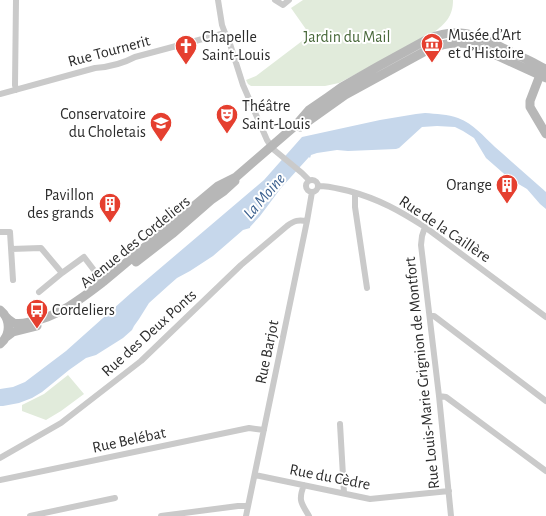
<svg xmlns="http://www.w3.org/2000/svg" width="546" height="516" font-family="'Alegreya Sans',sans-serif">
  <rect width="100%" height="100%" fill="#fff"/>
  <path fill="#e1ebdb" d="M303,0H453C453,17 445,24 433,33L339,83L325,86H251L248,84L246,80L256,76L310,35L291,8Z
    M68,375L84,394L61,411L46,420L22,411V405L44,394Z"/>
  <path fill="#c6d7eb" d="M425,113C436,114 448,114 458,118C474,124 483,136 495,147C512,162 529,177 546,192V209L540,204L527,189L510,179L486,158L474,138L463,131L455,127L437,126L422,127L399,148L396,149L348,151L337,150L317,153L311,155L310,158L309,157L281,188L260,216L250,227V228L243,230L213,256L190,271L177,278L169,285L149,303L139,319L134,326L132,330L123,338L96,355L86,358L69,370L42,392L32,398L19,403L3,406H0V389L13,387L25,382L66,351L131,293L264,180L302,137L380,120L416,114Z"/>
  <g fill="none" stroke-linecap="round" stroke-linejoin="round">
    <path stroke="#cacaca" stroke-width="6" d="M218,0L222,25L225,33L230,44L243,85L267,140L273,149L302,173L309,180
      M275,0L283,5L289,0
      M16,90L15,85L16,0
      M0,94L95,68C109,67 122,64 135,57L225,33
      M306 186a6 6 0 1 1 12 0a6 6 0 1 1-12 0Z
      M319,186C330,186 339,189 349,191C379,199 400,211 425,227L546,317
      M355,193V207L367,288
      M425,227L422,236L421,245L439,396L451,516
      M0,232H10L13,280
      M11,249L41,248L62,273
      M39,292L62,273L84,257L103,282
      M430,316H434L438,319L546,401
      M439,396L446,397L546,471
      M340,424L344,493
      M0,458L61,423L141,361L241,265L287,226C295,220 298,220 307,221
      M255,475L370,499L449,491
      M0,480L249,428L264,430
      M304,485C298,500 301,503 309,516
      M30,516L115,498
      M161,516L238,506H248
      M246,516L307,221L312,192"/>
    <path stroke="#b7b7b7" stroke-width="9" d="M540,75L530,101V107L546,134
      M300,127L345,95L431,48C446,43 459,41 474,45L546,78
      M136,262L172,234L211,200L224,191L235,181
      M0,310C11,319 11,335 0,344
      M6,317C8,319 11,322 14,323C18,324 25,323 29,322C58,317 81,299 103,282L212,191L218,186L236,177L296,125L309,110L328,97L342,87L377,67L428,39C457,27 473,34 499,46C509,51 520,56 530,61C535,63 540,67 546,69
      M5,338L13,332L37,326"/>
  </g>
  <defs>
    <g id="museum-pin" transform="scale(1.15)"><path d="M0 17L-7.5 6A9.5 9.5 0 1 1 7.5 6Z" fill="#e53f2f" stroke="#fff"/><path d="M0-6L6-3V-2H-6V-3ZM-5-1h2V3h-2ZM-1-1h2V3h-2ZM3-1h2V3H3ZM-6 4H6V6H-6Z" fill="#fff"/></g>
    <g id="church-pin" transform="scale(1.15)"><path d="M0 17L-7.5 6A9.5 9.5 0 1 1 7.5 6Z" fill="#e53f2f" stroke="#fff"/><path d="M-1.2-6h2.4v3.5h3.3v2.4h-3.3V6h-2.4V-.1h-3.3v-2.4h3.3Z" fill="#fff"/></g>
    <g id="theatre-pin" transform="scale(1.15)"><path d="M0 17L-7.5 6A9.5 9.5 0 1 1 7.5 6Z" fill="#e53f2f" stroke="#fff"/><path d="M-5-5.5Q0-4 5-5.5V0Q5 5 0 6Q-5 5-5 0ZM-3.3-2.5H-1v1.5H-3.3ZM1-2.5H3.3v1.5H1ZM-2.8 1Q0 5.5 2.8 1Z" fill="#fff"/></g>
    <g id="university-pin" transform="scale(1.15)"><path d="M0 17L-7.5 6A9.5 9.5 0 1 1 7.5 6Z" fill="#e53f2f" stroke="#fff"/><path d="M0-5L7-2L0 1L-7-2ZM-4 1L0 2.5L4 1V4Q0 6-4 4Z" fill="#fff"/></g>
    <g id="building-pin" transform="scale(1.15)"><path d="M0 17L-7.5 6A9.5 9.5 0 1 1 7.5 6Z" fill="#e53f2f" stroke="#fff"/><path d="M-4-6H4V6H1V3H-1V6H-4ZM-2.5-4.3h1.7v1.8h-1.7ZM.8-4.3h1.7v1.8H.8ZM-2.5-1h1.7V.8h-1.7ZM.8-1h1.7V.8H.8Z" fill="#fff"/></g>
    <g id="bus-pin" transform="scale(1.15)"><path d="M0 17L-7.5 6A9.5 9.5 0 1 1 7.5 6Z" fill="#e53f2f" stroke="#fff"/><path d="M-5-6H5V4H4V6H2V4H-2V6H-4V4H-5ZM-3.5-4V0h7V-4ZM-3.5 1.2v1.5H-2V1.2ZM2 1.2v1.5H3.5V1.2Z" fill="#fff"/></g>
  </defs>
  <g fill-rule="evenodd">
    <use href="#museum-pin" x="432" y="44"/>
    <use href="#church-pin" x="186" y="46"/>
    <use href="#theatre-pin" x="227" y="115"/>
    <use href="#university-pin" x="161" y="123"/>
    <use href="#building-pin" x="507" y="185"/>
    <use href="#building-pin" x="110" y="204"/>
    <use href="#bus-pin" x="37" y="310"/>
  </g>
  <g text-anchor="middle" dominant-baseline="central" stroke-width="4" stroke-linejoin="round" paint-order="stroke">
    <g font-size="16" fill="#2d2d2d" stroke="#fff" text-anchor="start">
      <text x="448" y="35">Musée d’Art<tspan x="448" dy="18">et d’Histoire</tspan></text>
      <text x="202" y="37">Chapelle<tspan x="202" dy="18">Saint-Louis</tspan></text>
      <text x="242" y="106">Théâtre<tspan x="242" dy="18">Saint-Louis</tspan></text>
      <text x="146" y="114" text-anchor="end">Conservatoire<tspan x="146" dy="18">du Choletais</tspan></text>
      <text x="492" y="185" text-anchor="end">Orange</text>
      <text x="94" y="195" text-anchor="end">Pavillon<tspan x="94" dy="18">des grands</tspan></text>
      <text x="52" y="310">Cordeliers</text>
    </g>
    <g font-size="16" fill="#49693b" stroke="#fff">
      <text x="347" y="37">Jardin du Mail</text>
    </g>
    <g font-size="16" fill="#2d2d2d" stroke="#fff">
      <text transform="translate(109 51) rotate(-15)">Rue Tournerit</text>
      <text transform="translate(445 229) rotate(34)">Rue de la Caillère</text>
      <text transform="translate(135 242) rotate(-39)">Avenue des Cordeliers</text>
      <text transform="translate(149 333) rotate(-42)">Rue des Deux Ponts</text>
      <text transform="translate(267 352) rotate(-78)">Rue Barjot</text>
      <text transform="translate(422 373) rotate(-96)">Rue Louis-Marie Grignion de Montfort</text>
      <text transform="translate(129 440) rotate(-12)">Rue Belébat</text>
      <text transform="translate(330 477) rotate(11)">Rue du Cèdre</text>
    </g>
    <g font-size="17" font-style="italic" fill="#3c618f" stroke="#fff">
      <text transform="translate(264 196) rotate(-49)">La Moine</text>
    </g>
  </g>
</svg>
